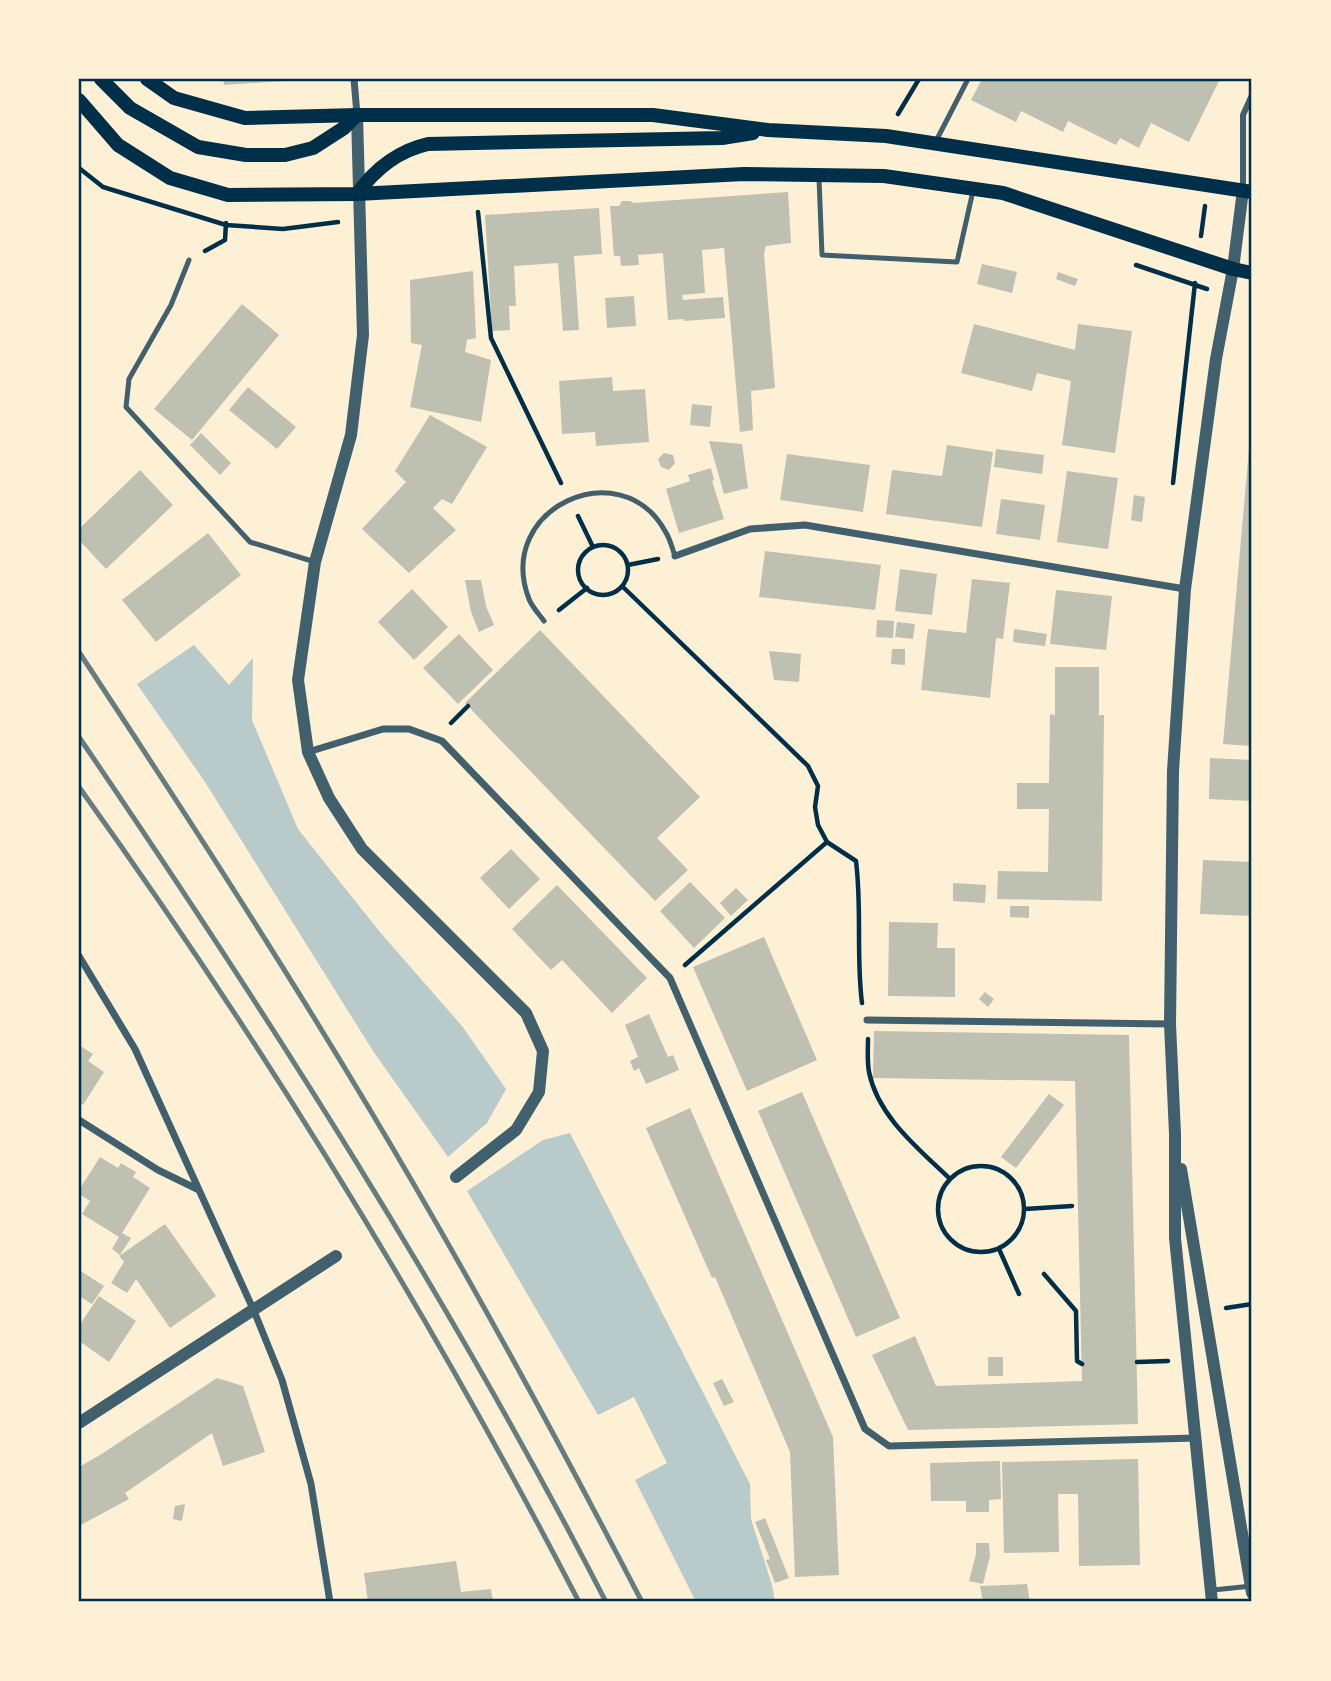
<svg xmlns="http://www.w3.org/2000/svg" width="1331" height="1681" font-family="'Space Grotesk',sans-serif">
  <rect width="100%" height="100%" fill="#fdf0d5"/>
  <path fill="#b9caca" d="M194,645L229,685L253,658L252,720L298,829L379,931L462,1026L506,1089L487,1123L448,1157L373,1051L205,782L137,684Z
    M570,1133L750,1484L751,1519L772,1585L775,1602H696L635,1480L667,1463L634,1397L598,1415L467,1191L543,1140Z"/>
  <path fill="#bec0b2" d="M223,79H284V81L224,85Z
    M982,79H1220L1189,142L1151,123L1139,148L1120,138L1116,145L1068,121L1063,132L1021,111L1016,122L971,100Z
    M788,192L791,243L766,246L764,254L775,388L751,391L753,430L740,432L724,248L702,250L705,293L682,295L683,300L723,297L725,318L684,321V319L668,320L663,253L638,255L639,265L621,266L620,256H614L610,206H619L622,201H630L633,203Z
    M599,208L602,254L574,256L579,330L563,331L558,263L514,266L516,306H509L510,330L492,331L485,215Z
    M982,264L1017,272L1012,293L977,284Z
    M473,271L476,338L467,340L465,352L491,360L481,422L410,407L422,345L411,343L410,280Z
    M1058,272L1078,279L1075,286L1056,279Z
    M634,296L636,326L607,328L605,298Z
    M242,304L279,335L192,440L154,409Z
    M974,324L1075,350L1078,324L1132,331L1115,453L1062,445L1071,381L1037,373L1032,391L961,373Z
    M612,377L613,391L645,389L649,442L596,446L595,432L562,434L559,381Z
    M248,387L296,427L277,449L229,410Z
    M692,404L712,406L710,427L690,425Z
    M430,415L487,447L452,504L442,499L433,508L456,530L409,573L362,529L406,482L395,471Z
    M201,433L231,463L220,475L190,445Z
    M1250,437H1252V746L1223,744Z
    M709,441L742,444L748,488L724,494Z
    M947,445L993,452L982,527L886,514L892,470L942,476Z
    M996,449L1044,455L1042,474L994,467Z
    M664,453L673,455L675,463L669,470L661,467L658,459Z
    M787,454L870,465L863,512L780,500Z
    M711,468L714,480L712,481L724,519L679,533L666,489L690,481L688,475Z
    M140,470L173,505L106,569L79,540V529Z
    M1067,471L1118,478L1108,549L1057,542Z
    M1134,495L1145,497L1142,522L1131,520Z
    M1001,499L1045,505L1040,540L996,534Z
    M208,533L241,575L156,642L122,600Z
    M765,551L881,565L875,610L759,597Z
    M900,569L937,574L932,615L895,611Z
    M972,579L1010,583L1003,639L996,638L990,698L921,690L928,629L966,633Z
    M465,580H481L486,606L494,625L479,632L471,612Z
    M412,589L448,627L414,660L378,622Z
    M1056,590L1112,596L1106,650L1050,644Z
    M877,620L894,621L893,638L876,637Z
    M897,622L915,624L913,639L895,637Z
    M1014,629L1047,634L1045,646L1013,642Z
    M540,630L700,797L657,838L688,870L655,901L465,703Z
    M459,634L493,670L458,704L423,668Z
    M892,649H905V665L891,664Z
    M769,651L801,654L799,682L774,680Z
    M1055,667H1099V715H1104L1102,901L997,899L998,871L1048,872L1049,809H1017V783H1049L1050,714L1055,715Z
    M1210,758L1252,760V801L1209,799Z
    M511,849L540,879L509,909L480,878Z
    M1203,860L1252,862V916L1200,914Z
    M690,882L725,918L694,948L660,911Z
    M953,883L986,885L985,903L953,901Z
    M557,885L647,978L612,1013L562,960L551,970L512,929Z
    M736,888L748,900L731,916L720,903Z
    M1010,906H1029V918L1010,917Z
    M889,922L938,923L937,948H955V997L888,996Z
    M764,937L817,1060L747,1091L693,967Z
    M985,992L994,999L988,1007L979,999Z
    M649,1014L668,1057L673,1055L679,1070L646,1084L639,1068L634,1071L630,1061L638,1057L625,1025Z
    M874,1031L1129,1035L1138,1424L908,1430L872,1355L915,1336L936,1386L1082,1381L1075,1081L873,1078Z
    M79,1045L93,1054L88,1061L104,1072L83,1105L79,1102Z
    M802,1092L900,1318L856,1337L758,1111Z
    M1049,1094L1064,1105L1016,1168L1001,1157Z
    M690,1108L833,1437L839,1575L795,1577L790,1452L715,1277L712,1278L646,1128Z
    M100,1157L118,1168L121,1163L136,1172L133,1177L150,1188L122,1233L131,1238L120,1255L112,1249L119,1237L82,1214L90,1201L79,1194V1190Z
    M165,1224L216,1296L170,1328L136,1279L127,1293L111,1283L124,1262L119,1256Z
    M79,1270L104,1286L92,1304L79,1296Z
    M99,1296L136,1321L109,1362L79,1341V1326Z
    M988,1357H1003V1376H988Z
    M217,1378L243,1386L265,1452L223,1466L212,1433L125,1493L129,1499L79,1526V1467L100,1455Z
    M722,1379L734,1402L724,1406L713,1383Z
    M1138,1459L1140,1565L1079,1566L1078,1494H1058L1059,1552L1004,1553L1002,1462Z
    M1000,1461L1001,1499L989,1500V1512H966V1501H931L930,1463Z
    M185,1504L182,1521L173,1519L175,1506Z
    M765,1518L789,1578L775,1583L766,1560L770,1559L755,1522Z
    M976,1543H989L990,1556L983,1584L969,1581L976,1554Z
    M456,1561L461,1592L491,1589L493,1602H368L364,1573Z
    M1027,1584L1030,1602H983L980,1586Z"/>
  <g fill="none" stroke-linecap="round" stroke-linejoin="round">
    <path stroke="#003049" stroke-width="4.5" d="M898,114L919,79
      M79,168L103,187L226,225L283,229L338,222
      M478,212L491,338L561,483
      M1201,236L1205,206
      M205,251L225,240L226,223
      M1136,265L1207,289
      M1173,483L1195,283
      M578,516L593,547
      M578 570a25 25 0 1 1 50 0a25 25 0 1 1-50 0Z
      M628,565L658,559
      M622,586L808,766L818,786L815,807L818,825L827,842L856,861C862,909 856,956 862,1003
      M559,610L587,588
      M451,723L468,706
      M685,965L827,842
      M868,1039C868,1050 867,1061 869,1072C878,1117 919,1149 950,1179
      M938 1209a43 43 0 1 1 86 0a43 43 0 1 1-86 0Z
      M1025,1209L1072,1206
      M999,1249L1019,1294
      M1044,1274L1076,1311L1077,1361L1082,1364
      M1226,1308L1252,1304
      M1137,1362L1168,1361"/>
    <path stroke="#3f606c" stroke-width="5" d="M935,143L968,79
      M819,178L822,255L957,262L973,191
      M189,260L171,305L129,379L126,407L250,542L315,562
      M544,621C539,614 532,607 529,599C494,508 621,451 665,531C670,538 672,548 675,556
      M1213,1590L1252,1586"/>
    <path stroke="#3f606c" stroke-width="6" d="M1243,190V115L1252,95"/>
    <path stroke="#3f606c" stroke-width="7" d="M354,79L357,115
      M675,556L750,529L805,525L1185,589
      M308,752L383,729H409L442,741L670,978L865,1429L889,1446L1196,1438
      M79,956L135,1049L254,1311L282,1380L311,1484L330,1602
      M867,1020L1170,1024
      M79,1120L158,1170L199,1190"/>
    <path stroke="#3f606c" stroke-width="12" d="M357,115L363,335L351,435L315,562L298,680L308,752L329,798L362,849L526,1013L543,1051L539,1092L516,1130L456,1177
      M1181,1169L1252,1593
      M79,1423L336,1256
      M1212,1602L1175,1238V1134L1170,1024L1173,771L1185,589L1216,359L1233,269L1243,190"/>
    <path stroke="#003049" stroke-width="14" d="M101,79L130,108L198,147L246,155H285L313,148L344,128L357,115
      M147,79L174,98L245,118L357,115H653L768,130L886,136L1252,192
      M79,100L118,145L170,178L228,195L357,194L744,174L884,176L1003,193L1233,269L1252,273
      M357,194C375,169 397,151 428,144L722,138L753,133"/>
    <path stroke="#657d81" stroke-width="5" d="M79,652C195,828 310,1005 416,1188C495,1324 570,1463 642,1602
      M79,737C269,1016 452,1302 606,1602
      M79,787C265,1046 432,1318 579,1602"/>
  </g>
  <rect width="1331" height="1681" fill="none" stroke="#fdf0d5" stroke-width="161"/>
  <rect x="80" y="80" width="1170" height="1520" fill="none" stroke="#003049" stroke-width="2.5"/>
</svg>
